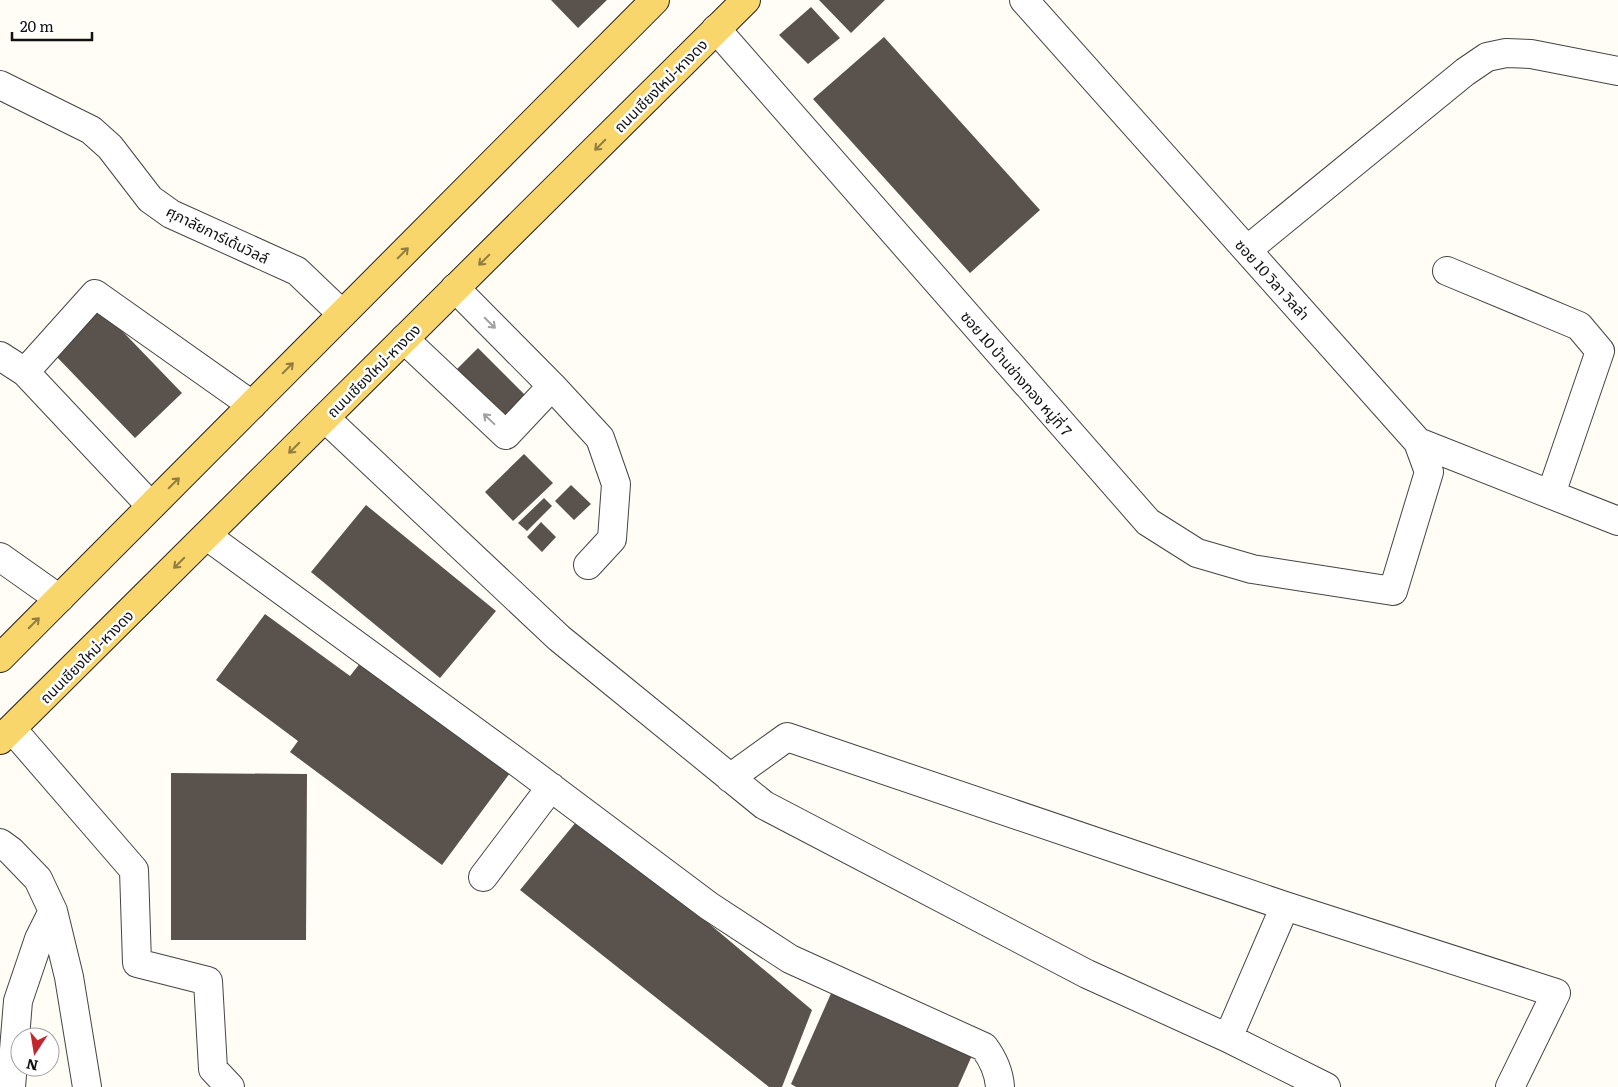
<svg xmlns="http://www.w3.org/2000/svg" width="1618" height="1087" font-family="Literata,'Noto Sans Thai',serif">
  <rect width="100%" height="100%" fill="#fffdf5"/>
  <path fill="#5a524d" d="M551,0H607L578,28Z
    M819,0H885L851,33Z
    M811,7L840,38L808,64L779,35Z
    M884,37L1040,210L970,273L813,99Z
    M101,309L182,393L135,438L54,354Z
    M478,348L525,395L501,419L454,372Z
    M524,454L553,483L513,521L485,492Z
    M571,485L591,504L574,520L555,501Z
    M544,498L552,506L527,531L518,523Z
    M366,505L496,611L440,678L311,572Z
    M541,522L556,537L542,552L527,537Z
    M265,614L350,676L361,662L510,773L442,865L290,752L298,741L216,680Z
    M171,773L307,774L306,940H171Z
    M581,816L812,1010L782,1087H769L520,890Z
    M833,989L974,1051L958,1087H796L791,1084Z"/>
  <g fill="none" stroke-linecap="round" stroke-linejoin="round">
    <g stroke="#444" stroke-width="30">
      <path id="minor" d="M716,29L1148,522L1197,553L1252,569L1393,591L1429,472L1418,442L1024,0
        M0,85L91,130L110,147L150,199L171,214L297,271L342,314
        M1247,250L1465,72L1487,57L1506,53L1531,54L1618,71
        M1447,271L1579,326L1600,351L1551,494
        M404,339L506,435L552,386L455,288
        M0,356L25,372
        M552,386L600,438L616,484L612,539L588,565
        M325,418L559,638L764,805L1087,974L1228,1038L1326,1087
        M1418,442L1618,521
        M151,506L25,372L95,294L252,405
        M207,536L521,765L709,906L790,959L984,1047C993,1059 999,1072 1000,1087
        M0,557L58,598H60
        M12,729L134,870L137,963L208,981L213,1069L230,1087
        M730,778L787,737L1285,906L1556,993L1510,1087
        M0,843L11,851L38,879L53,911L69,977L87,1087
        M483,877L551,787
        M1228,1038L1285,906
        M11,1087L18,1001L39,939L53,911"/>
    </g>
    <g stroke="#222" stroke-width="30">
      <path id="major" d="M0,658L655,0
        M0,740L746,0"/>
    </g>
    <use href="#minor" stroke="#fff" stroke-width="28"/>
    <use href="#major" stroke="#f9d66b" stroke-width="28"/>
  </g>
  <defs><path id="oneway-shaft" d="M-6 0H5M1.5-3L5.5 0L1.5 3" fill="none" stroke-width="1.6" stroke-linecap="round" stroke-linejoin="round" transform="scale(1.25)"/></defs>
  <g stroke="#917d42">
    <use href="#oneway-shaft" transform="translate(600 145) rotate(135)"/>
    <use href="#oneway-shaft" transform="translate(403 253) rotate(-45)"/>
    <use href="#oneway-shaft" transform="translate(484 260) rotate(135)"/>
    <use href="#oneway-shaft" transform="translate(288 368) rotate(-45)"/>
    <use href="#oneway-shaft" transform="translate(294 448) rotate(135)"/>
    <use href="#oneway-shaft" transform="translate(174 483) rotate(-45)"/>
    <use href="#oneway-shaft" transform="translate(179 563) rotate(135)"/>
    <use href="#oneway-shaft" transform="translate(34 623) rotate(-45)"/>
  </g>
  <g stroke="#a0a0a0">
    <use href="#oneway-shaft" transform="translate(490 323) rotate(45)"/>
    <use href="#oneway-shaft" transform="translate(489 419) rotate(-137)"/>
  </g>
  <g text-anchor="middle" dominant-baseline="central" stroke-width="5" stroke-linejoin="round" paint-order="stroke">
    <g font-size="15" fill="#111" stroke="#fff">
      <text transform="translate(660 85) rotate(-45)">ถนนเชียงใหม่-หางดง</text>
      <text transform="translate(218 234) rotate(26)">ศุภาลัยการ์เด้นวิลล์</text>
      <text transform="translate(1273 279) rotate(48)">ซอย 10 วิลา วิลล่า</text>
      <text transform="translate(373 370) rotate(-45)">ถนนเชียงใหม่-หางดง</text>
      <text transform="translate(1017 373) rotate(49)">ซอย 10 บ้านช่างทอง หมู่ที่ 7</text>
      <text transform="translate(86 656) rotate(-45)">ถนนเชียงใหม่-หางดง</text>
    </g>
  </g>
  <g transform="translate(35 1052) rotate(192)"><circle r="24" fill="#ffffff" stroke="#a0a0a0"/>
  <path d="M0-4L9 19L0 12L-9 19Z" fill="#c4262e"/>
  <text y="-8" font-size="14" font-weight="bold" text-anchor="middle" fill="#111111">N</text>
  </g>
  <path d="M12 32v8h80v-8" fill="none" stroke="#111111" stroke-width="2.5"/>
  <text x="20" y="32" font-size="15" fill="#111111" stroke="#ffffff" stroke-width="4" paint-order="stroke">20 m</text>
</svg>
